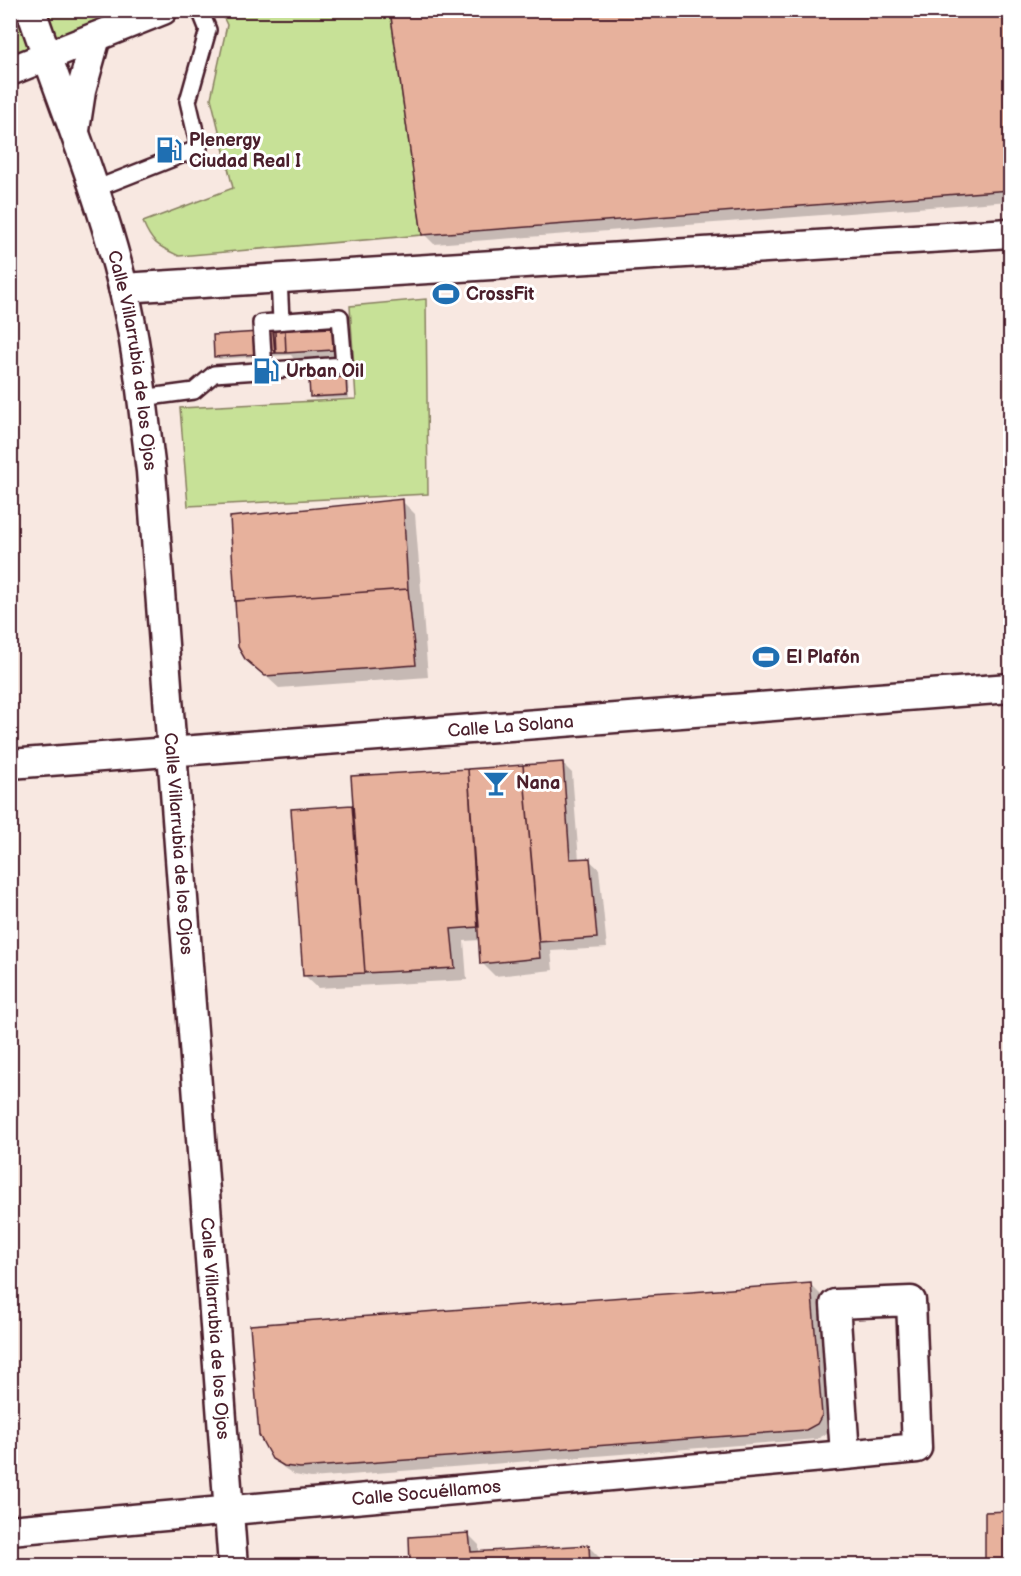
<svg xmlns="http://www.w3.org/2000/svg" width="1021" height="1576" font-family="'Balsamiq Sans',sans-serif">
  <rect width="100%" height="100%" fill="#fff"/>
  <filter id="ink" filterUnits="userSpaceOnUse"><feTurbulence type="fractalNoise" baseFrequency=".0167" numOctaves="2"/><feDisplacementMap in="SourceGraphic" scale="12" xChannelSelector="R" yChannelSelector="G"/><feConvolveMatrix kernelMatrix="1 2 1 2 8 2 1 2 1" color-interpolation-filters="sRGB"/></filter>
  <g filter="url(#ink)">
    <path fill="#f8e8e1" d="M163,11H1010V1565H11L10,71Z"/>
    <path fill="#c7e197" stroke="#888061" stroke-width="1.5" d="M224,10L390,11L422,235L179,256C158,246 152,244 143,222L233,188L211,98L227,25L221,12Z
      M11,11H141L11,63Z
      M426,299L428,494L188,506L180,408L356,399L350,306Z"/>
    <path fill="#0003" d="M391,10H1010V201L434,244L424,234Z
      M331,329L338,336L339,356L294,359L291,355L219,359L216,356Z
      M345,379L348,381L349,398L315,399L312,396Z
      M402,501L415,514L428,677L279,688L246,658Z
      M562,763L572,773L579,860H589L599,869L607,948L551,951L553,970L495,976L482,963L481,940L464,941L467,980L318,988L304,975L293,811L354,806L523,766Z
      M811,1285L821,1295L831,1426L826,1434L817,1439L311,1478L295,1475L284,1468L273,1458Z
      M986,1513H1010V1566H987Z
      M469,1535L479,1545V1553L589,1547L599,1557V1566H412Z"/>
    <path fill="#e7b19c" stroke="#4a1f2b" stroke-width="1.5" d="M390,10H1010V190L422,235Z
      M332,328L333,350L286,353L285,330Z
      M285,330L286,353H275L273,331Z
      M275,331L276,353L214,357L213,335Z
      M346,377L347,395L310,397L309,379Z
      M403,499L408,589L235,601L230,517Z
      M408,589L416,665L265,676L245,659L238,647L235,601Z
      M563,762L570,859L590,858L597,938L539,942L523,765Z
      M523,765L540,958L480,964L468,769Z
      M468,769L479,927L451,929L455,968L365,973L351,776Z
      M352,805L365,973L303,976L291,809Z
      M811,1283L822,1415L817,1424L806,1430L300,1468L284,1466L272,1459L259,1435L250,1325Z
      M1010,1511V1566H985V1512Z
      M469,1533L471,1552L589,1545L590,1566H410L409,1537Z"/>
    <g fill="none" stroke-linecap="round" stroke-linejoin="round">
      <g stroke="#4a1f2b" stroke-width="20">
        <path id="lane" d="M95,189L199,148L188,101L208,30L200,10
          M279,278L281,321
          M142,398L194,391L214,374L344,365L340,317L261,323L264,370"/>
      </g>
      <g stroke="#4a1f2b" stroke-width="33">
        <g id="street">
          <path id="s1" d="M31,10C62,102 100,192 123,287C138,347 143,410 151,471L233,1566"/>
          <path d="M10,71L163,10"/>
          <path d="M75,130L81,91L96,37"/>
          <path d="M123,288L1010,233"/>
          <path id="s2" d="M10,764L1010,688"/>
          <path id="s3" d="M10,1530L845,1455L917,1448L911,1301L835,1304L845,1455"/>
        </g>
      </g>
      <use href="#lane" stroke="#fff" stroke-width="15"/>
      <use href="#street" stroke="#fff" stroke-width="28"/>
    </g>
  </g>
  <defs>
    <g id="fuel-bare" transform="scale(2.07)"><path d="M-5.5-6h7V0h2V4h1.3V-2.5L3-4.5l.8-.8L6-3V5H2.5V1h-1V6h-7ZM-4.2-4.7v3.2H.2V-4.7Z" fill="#1f6fb2" stroke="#fff" stroke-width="2.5" paint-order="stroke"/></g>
    <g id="stadium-bare" transform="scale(2.07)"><path d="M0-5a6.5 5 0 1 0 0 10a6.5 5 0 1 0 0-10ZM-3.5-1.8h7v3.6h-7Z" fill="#1f6fb2" stroke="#fff" stroke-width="2.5" paint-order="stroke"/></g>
    <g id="bar-bare" transform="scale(2.07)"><path d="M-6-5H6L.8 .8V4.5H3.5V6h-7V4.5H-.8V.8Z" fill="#1f6fb2" stroke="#fff" stroke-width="2.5" paint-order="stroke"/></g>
  </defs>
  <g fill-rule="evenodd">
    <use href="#fuel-bare" x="169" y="150"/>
    <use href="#stadium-bare" x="446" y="294"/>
    <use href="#fuel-bare" x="266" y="371"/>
    <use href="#stadium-bare" x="766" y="657"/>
    <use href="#bar-bare" x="496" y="783"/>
  </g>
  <g text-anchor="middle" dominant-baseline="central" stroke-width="6" stroke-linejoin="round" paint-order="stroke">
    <g font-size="18" font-weight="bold" fill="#4a1f2b" stroke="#fff" text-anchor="start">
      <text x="189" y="140">Plenergy<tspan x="189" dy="21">Ciudad Real I</tspan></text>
      <text x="466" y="294">CrossFit</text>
      <text x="286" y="371">Urban Oil</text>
      <text x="786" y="657">El Plafón</text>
      <text x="516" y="783">Nana</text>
    </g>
    <g font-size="18" fill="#4a1f2b" stroke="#fff">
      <text stroke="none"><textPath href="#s1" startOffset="366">Calle Villarrubia de los Ojos</textPath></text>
      <text stroke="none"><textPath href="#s2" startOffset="502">Calle La Solana</textPath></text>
      <text stroke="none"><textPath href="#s1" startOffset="852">Calle Villarrubia de los Ojos</textPath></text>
      <text stroke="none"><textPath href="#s1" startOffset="1338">Calle Villarrubia de los Ojos</textPath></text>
      <text stroke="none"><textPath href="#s3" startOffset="418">Calle Socuéllamos</textPath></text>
    </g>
  </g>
  <rect width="1021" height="1576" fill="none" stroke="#fff" stroke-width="36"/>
  <rect x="18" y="18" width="985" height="1540" fill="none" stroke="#4a1f2b" stroke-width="2" filter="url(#ink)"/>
</svg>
